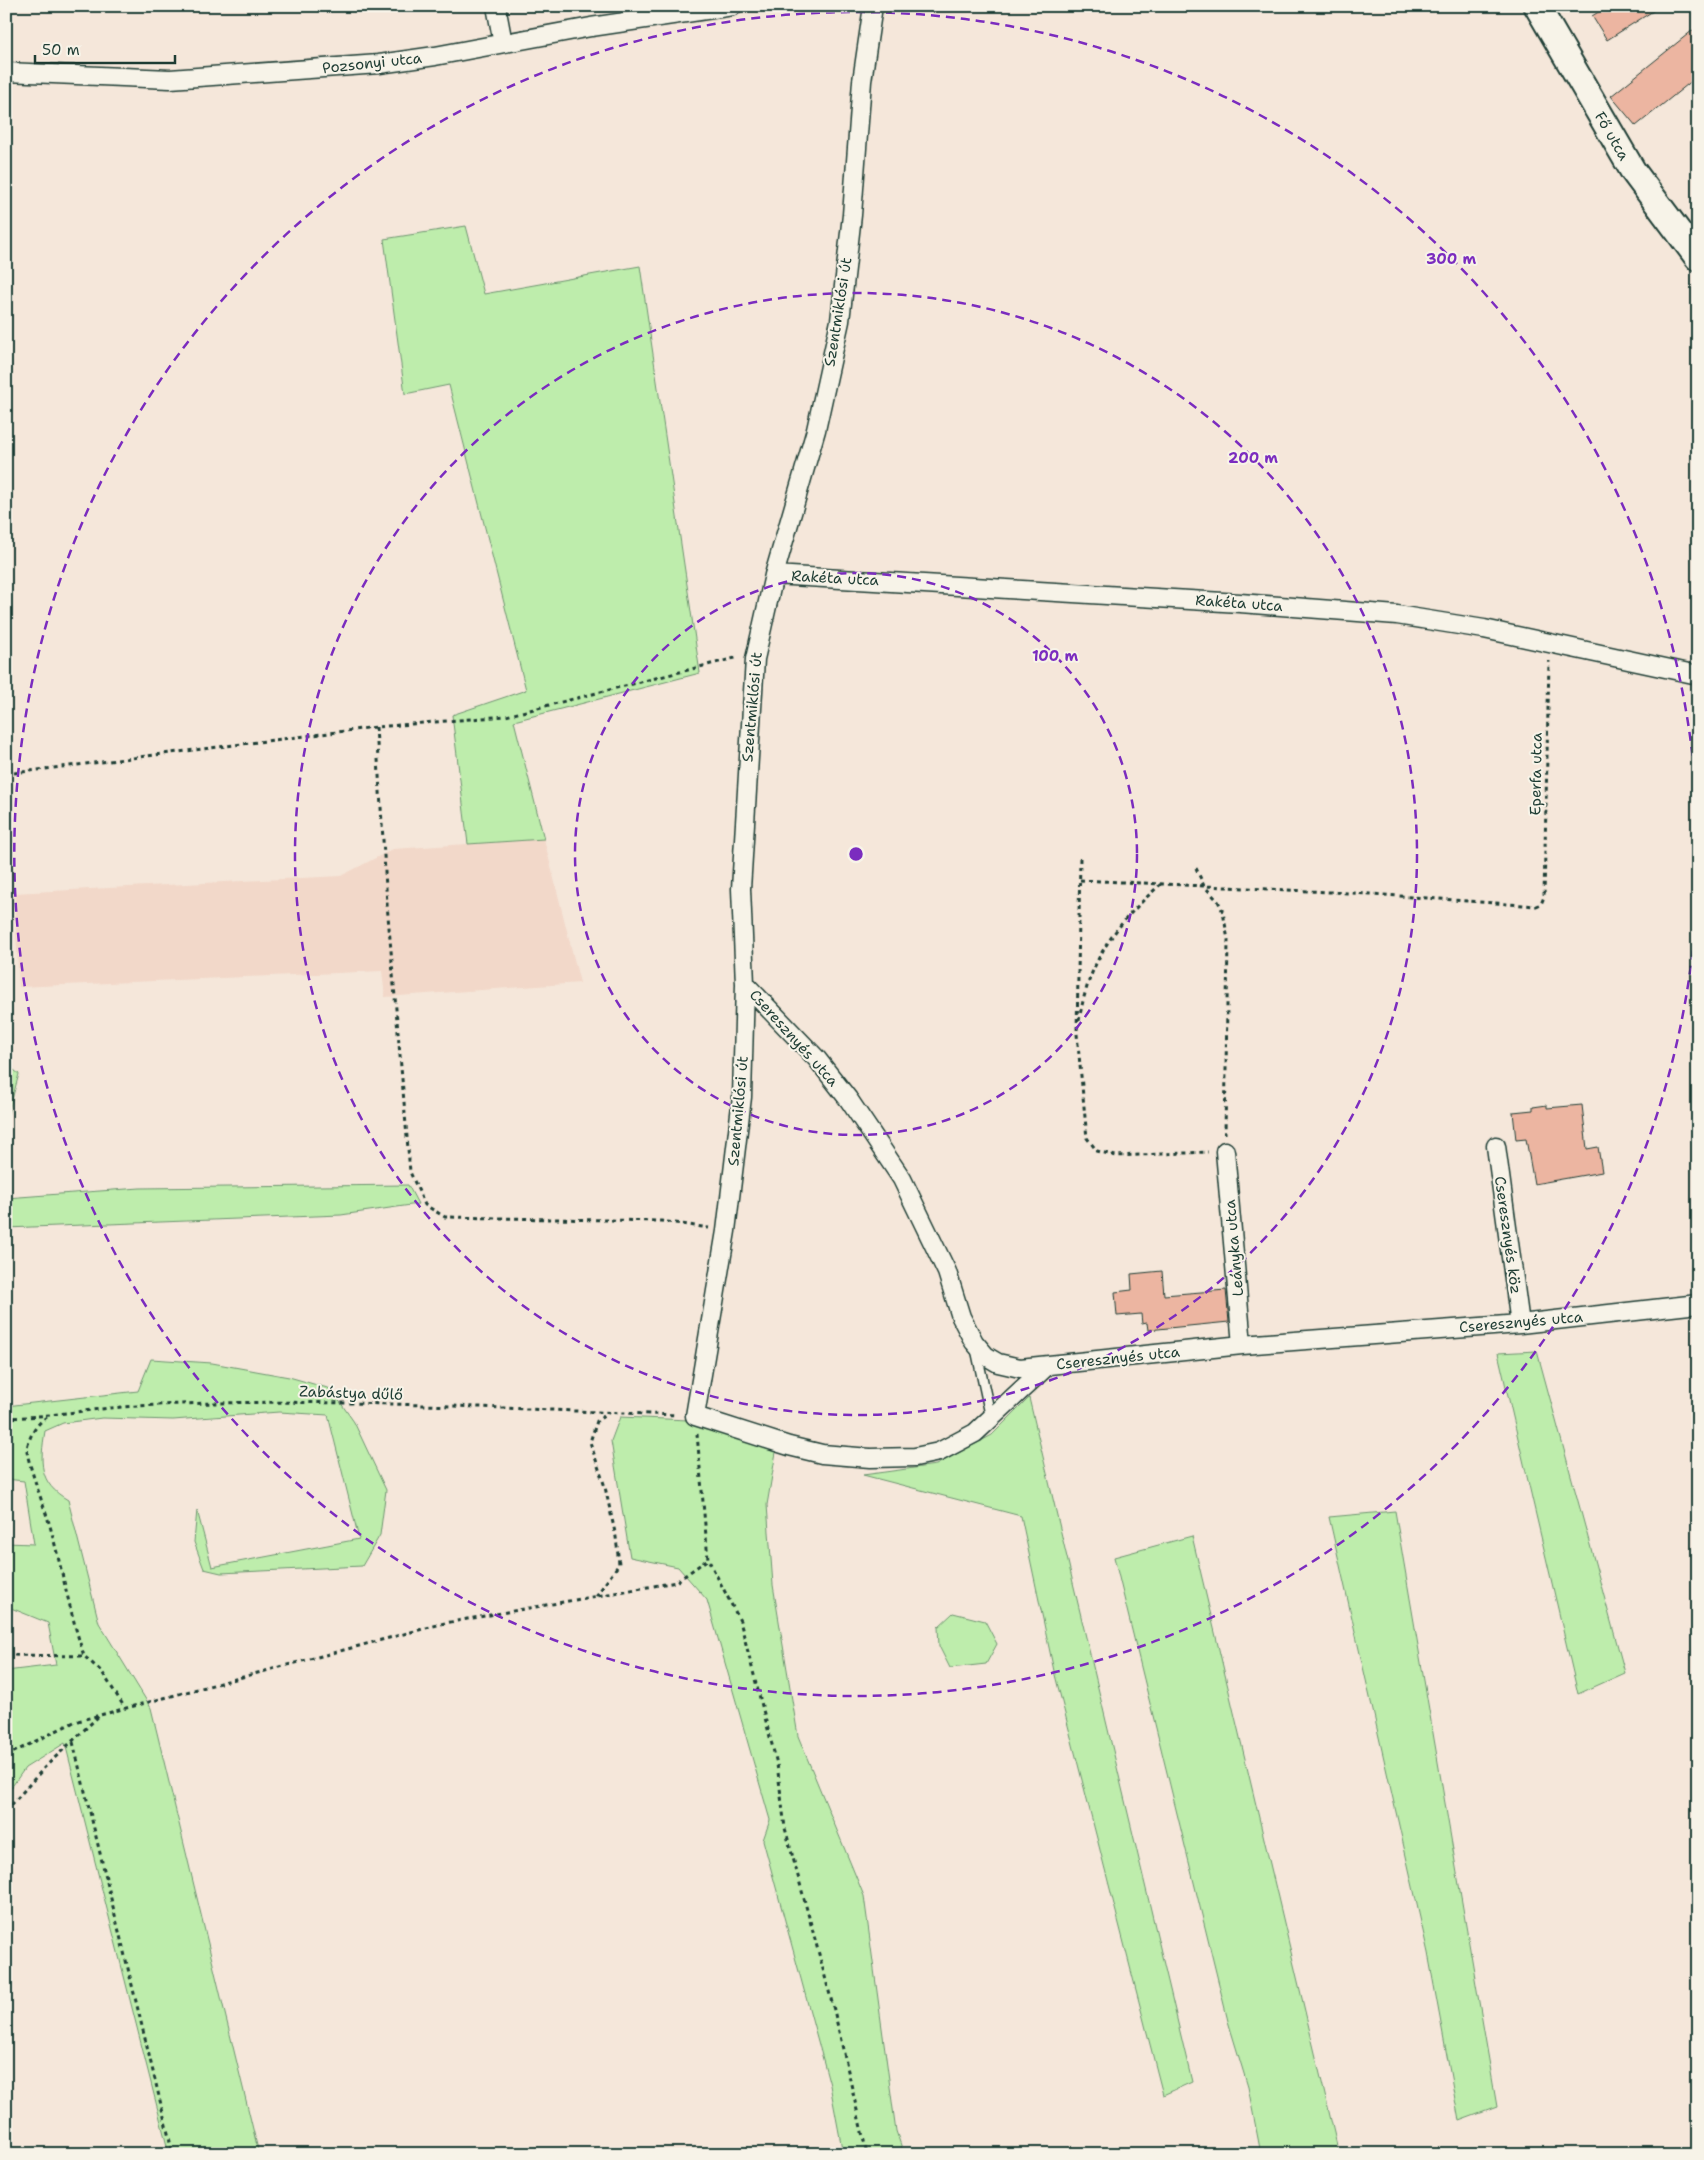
<svg xmlns="http://www.w3.org/2000/svg" width="1704" height="2160" font-family="'Shantell Sans',sans-serif">
  <rect width="100%" height="100%" fill="#f5e7da"/>
  <filter id="ink" filterUnits="userSpaceOnUse"><feTurbulence type="fractalNoise" baseFrequency=".02" numOctaves="2"/><feDisplacementMap in="SourceGraphic" scale="10" xChannelSelector="R" yChannelSelector="G"/><feConvolveMatrix kernelMatrix="1 2 1 2 8 2 1 2 1" color-interpolation-filters="sRGB"/></filter>
  <g filter="url(#ink)">
    <path fill="#f2d8c9" d="M544,839L580,983L385,997L382,971L19,987L14,893L341,876L393,849Z"/>
    <path fill="#beedac" stroke="#6e9570" d="M466,226L484,294L640,266L700,673L514,721L544,839L468,844L452,715L526,690L449,385L405,394L384,239Z
      M6,1064L19,1074L6,1121Z
      M408,1185L418,1204L341,1215L6,1228V1198L140,1188Z
      M1537,1351L1625,1673L1578,1694L1498,1353Z
      M151,1359L212,1363L289,1377L331,1389L354,1422L386,1490L380,1535L362,1566L221,1573L204,1569L194,1542L197,1510L212,1567L359,1539L328,1415L279,1412L173,1420L102,1418L63,1423L45,1431C40,1462 38,1483 68,1500L99,1623L151,1708L259,2154H169L65,1743L25,1768L6,1795V1671L56,1665L48,1623L6,1606V1543L34,1544L24,1481L6,1479V1406L138,1391Z
      M1029,1398L1192,2082L1163,2095L1054,1671L1021,1516L863,1475L936,1465L992,1435Z
      M620,1417L688,1420L776,1452L767,1505L773,1585L798,1736L864,1896L896,2131L904,2154H843L830,2085L763,1840L770,1820L707,1600L678,1567L630,1557L611,1441Z
      M1395,1511L1497,2107L1459,2121L1428,1953L1329,1517Z
      M1192,1536L1339,2154H1261L1248,2087L1228,2021L1114,1557Z
      M953,1613L985,1621L997,1644L986,1664L950,1668L939,1646L938,1627Z"/>
    <path fill="#ecb5a1" stroke="#1f3d34" d="M1608,6H1661L1607,40L1592,16Z
      M1698,26V76L1636,126L1611,96Z
      M1547,1105V1108L1582,1105L1587,1149L1598,1147L1602,1172L1534,1184L1526,1139L1516,1140L1513,1112L1533,1110V1107Z
      M1162,1271L1164,1295L1226,1290L1229,1322L1148,1330L1147,1323L1142,1324L1141,1314L1117,1316L1115,1292L1132,1290L1131,1274Z"/>
    <g fill="none" stroke-linecap="round" stroke-linejoin="round">
      <g stroke="#1f3d34" stroke-width="12">
        <path id="service" d="M976,1349L991,1419"/>
      </g>
      <g stroke="#1f3d34" stroke-width="21">
        <path id="minor" d="M496,6L503,43
          M873,6L862,81L852,215L840,321L816,430L774,575L755,659L741,889L745,984L742,1097L726,1231L695,1416L789,1446L822,1454L870,1458L915,1457L939,1452L975,1433L1048,1365
          M6,72L170,79L379,64L435,56L591,27L733,6
          M774,575L1240,603L1397,615L1484,629L1698,675
          M745,984L817,1059L849,1100L902,1179L947,1272L961,1317L974,1342L986,1356L998,1363L1020,1368L1242,1345L1520,1324L1698,1304
          M1496,1146L1520,1324
          M1225,1151L1242,1345"/>
      </g>
      <g stroke="#1f3d34" stroke-width="29">
        <path id="secondary" d="M1537,6L1633,171L1698,258"/>
      </g>
      <path stroke="#1f3d34" stroke-width="3" stroke-dasharray="4 4" stroke-linecap="butt" d="M376,727L387,904L410,1172L425,1205L445,1217L661,1221L709,1228
        M6,774L376,727L506,716L739,657
        M1080,858L1077,1034L1087,1138L1097,1151L1116,1156L1208,1152
        M1196,868L1204,886L1218,901L1223,912L1228,940L1225,1134
        M1080,880L1371,894L1536,906L1541,904L1544,897L1549,661
        M1079,1021C1089,959 1115,925 1161,884
        M47,1417C37,1423 29,1436 27,1449C26,1459 46,1512 50,1526C62,1569 70,1613 84,1656
        M6,1418C50,1417 94,1408 138,1406C316,1396 499,1409 677,1415
        M697,1434L708,1559L740,1621L777,1764L785,1828L834,2010L867,2154
        M596,1596L619,1564L616,1537L605,1487L590,1442L597,1421L608,1413
        M6,1655L84,1656L102,1672L125,1708
        M73,1742L173,2154
        M6,1756L74,1722L445,1623L676,1582L708,1559
        M6,1811L44,1768L100,1715"/>
      <use href="#service" stroke="#f7f3e8" stroke-width="9"/>
      <use href="#minor" stroke="#f7f3e8" stroke-width="18"/>
      <use href="#secondary" stroke="#f7f3e8" stroke-width="25"/>
    </g>
  </g>
  <g fill="none" stroke="#7b2cbf" stroke-width="2.5" stroke-dasharray="9 6">
    <circle cx="856" cy="854" r="281"/>
    <circle cx="856" cy="854" r="561"/>
    <path d="M1698 876A842 842 0 1 1 1698 832"/>
  </g>
  <g text-anchor="middle" dominant-baseline="central" stroke-width="4" stroke-linejoin="round" paint-order="stroke">
    <g font-size="15" fill="#1f3d34" stroke="#f7f3e8">
      <text transform="translate(372 63) rotate(-6)">Pozsonyi utca</text>
      <text transform="translate(1612 136) rotate(60)">Fő utca</text>
      <text transform="translate(838 312) rotate(-81)">Szentmiklósi út</text>
      <text transform="translate(835 578) rotate(3)">Rakéta utca</text>
      <text transform="translate(1239 603) rotate(4)">Rakéta utca</text>
      <text transform="translate(752 707) rotate(-85)">Szentmiklósi út</text>
      <text transform="translate(1536 774) rotate(-89)">Eperfa utca</text>
      <text transform="translate(794 1038) rotate(48)">Cseresznyés utca</text>
      <text transform="translate(738 1111) rotate(-85)">Szentmiklósi út</text>
      <text transform="translate(1508 1235) rotate(82)">Cseresznyés köz</text>
      <text transform="translate(1234 1248) rotate(-95)">Leányka utca</text>
      <text transform="translate(1521 1322) rotate(-5)">Cseresznyés utca</text>
      <text transform="translate(1118 1358) rotate(-6)">Cseresznyés utca</text>
      <text transform="translate(351 1393) rotate(2)">Zabástya dűlő</text>
    </g>
  </g>
  <circle cx="856" cy="854" r="8" fill="#7b2cbf" stroke="#f7f3e8" stroke-width="2.5"/>
  <g font-size="15" text-anchor="middle" font-weight="bold" fill="#7b2cbf" stroke="#f7f3e8" stroke-width="4" stroke-linejoin="round" paint-order="stroke">
    <text x="1451" y="264">300 m</text>
    <text x="1253" y="463">200 m</text>
    <text x="1055" y="661">100 m</text>
  </g>
  <rect width="1704" height="2160" fill="none" stroke="#f7f3e8" stroke-width="25"/>
  <rect x="12" y="12" width="1679" height="2135" fill="none" stroke="#1f3d34" stroke-width="2" filter="url(#ink)"/>
  <path d="M35 55v8h140v-8" fill="none" stroke="#1f3d34" stroke-width="2.5"/>
  <text x="42" y="55" font-size="15" fill="#1f3d34" stroke="#f7f3e8" stroke-width="4" paint-order="stroke">50 m</text>
</svg>
